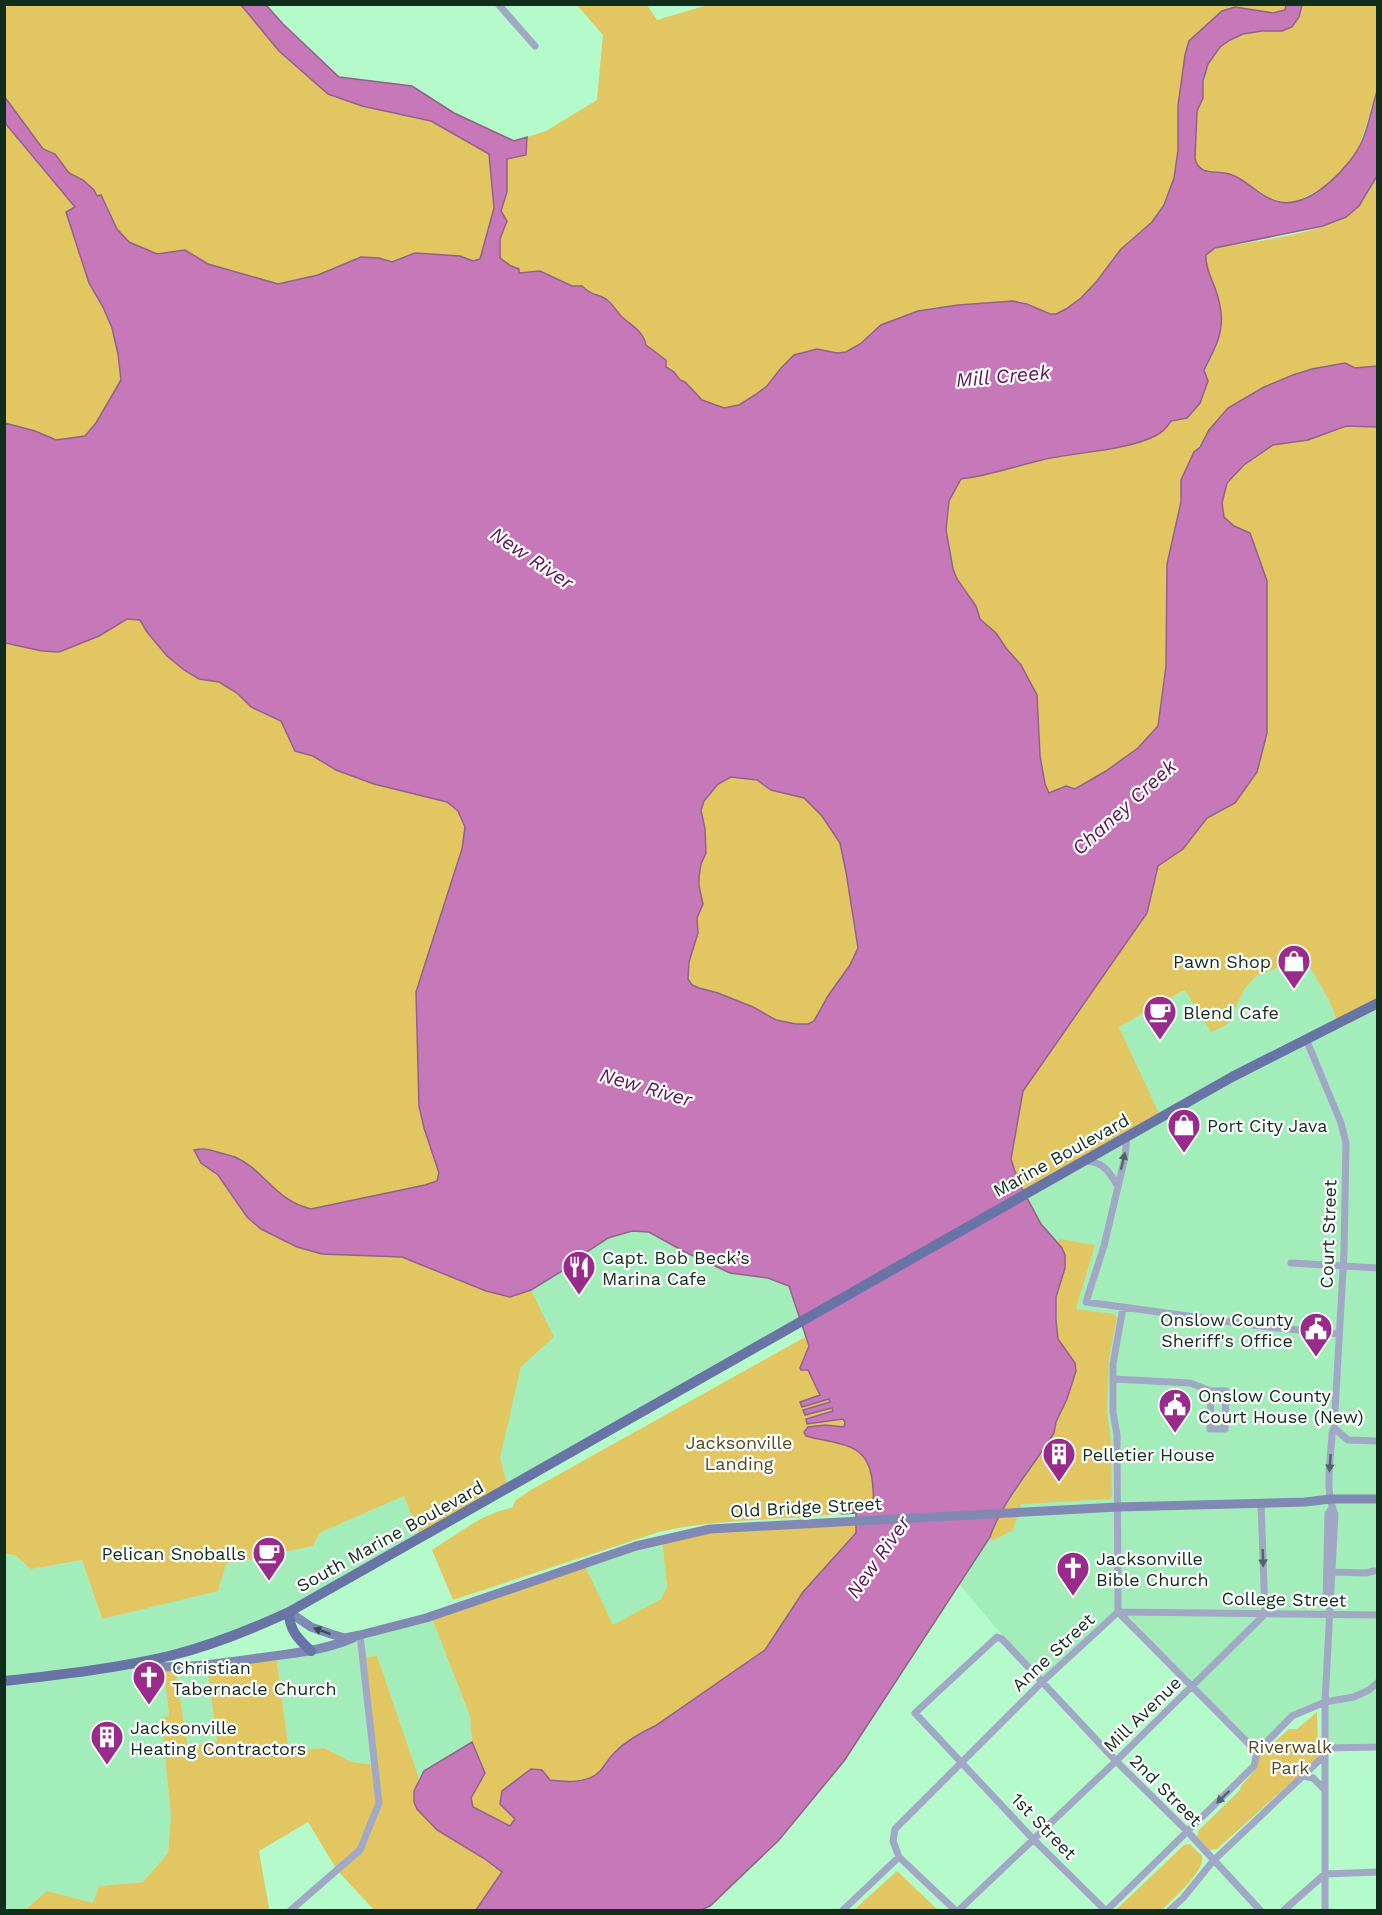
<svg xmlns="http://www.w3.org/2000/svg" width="1382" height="1915" font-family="'Work Sans',sans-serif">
  <rect width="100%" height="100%" fill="#b5faca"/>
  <path fill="#a2edb9" d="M1304,957L1329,1000L1338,1022L1377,1003V1747L1325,1748V1702L1292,1716L1257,1752L1118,1612L1042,1682L959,1584L990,1537L1062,1248L1041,1224L1025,1194L1160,1118L1119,1027L1186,990L1211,1031L1227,1025L1244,990L1256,976Z
    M631,1231L649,1232L685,1252L730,1273L768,1278L790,1287L800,1322L508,1488L499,1458L521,1367L554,1337L531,1290L567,1268L588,1251L608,1238Z
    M404,1496L420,1537L255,1628L127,1663L164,1668L169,1716L161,1719L171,1816L168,1853L143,1882L99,1886L93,1904L47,1891L25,1910H5L4,1554L15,1555L31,1569L82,1560L101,1618L226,1564L312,1546L319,1533Z
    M662,1539L667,1587L661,1599L612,1626L584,1564Z
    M431,1616L470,1716L472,1742L424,1771L419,1778L377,1656L363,1657L375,1765L352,1762L324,1748L289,1751L276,1656Z
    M207,1666L217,1741L188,1747L175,1667Z"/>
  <path fill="#e2c662" d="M711,4L1286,5L1285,10L1273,13L1223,11C1208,56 1189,104 1178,149C1176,158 1176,168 1174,176C1172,186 1167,197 1163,206C1155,225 1134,233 1122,248C1109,264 1098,283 1082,297C1044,333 1044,299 1012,301C1008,301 1004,303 999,303C972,306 944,304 918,311C906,314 895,321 884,326C881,328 875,329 872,332C864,338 858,347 848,352C835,356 819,347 803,352C785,357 779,373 768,386C758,396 739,408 724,408C699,407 685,379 666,367V360L646,345C643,331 632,326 622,317C617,312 612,303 606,299C596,293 593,297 582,286H572L540,271L518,273L519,269L511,266L500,258V239L507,221L501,212L507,192V158L526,155L527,137L546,131L597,100L603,35L577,5H647L657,20Z
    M5,5H241L279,51L328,94L362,106L431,121L489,154L494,208L480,259L473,261L460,256L415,253L392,262L379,258L361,257L318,275L278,284L208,264L185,250L157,254L129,242L117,229L107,206L83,203L66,213L89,283L103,307L112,328L118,354L121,381L96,423L85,436L56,440L35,431L5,423Z
    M1302,5H1377V91L1359,147L1348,164L1327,185L1298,201L1287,203L1267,197L1240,179L1227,173H1212L1199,168C1192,160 1194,121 1198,110C1199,106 1202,102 1203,97C1204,86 1204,76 1208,66C1210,59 1216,51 1221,47C1237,31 1261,31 1282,31L1299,17Z
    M1377,176V366L1355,368L1344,363L1324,366L1293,375L1265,387L1228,408L1194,452L1181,480V502L1167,564L1166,666L1158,726L1138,748L1106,771L1075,789L1066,786L1049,793L1045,784L1040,756L1037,695L1021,665L1006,648L996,633L980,619L976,606L957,579L953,569L946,530L949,501L961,479C989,476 1015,466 1042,460C1075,452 1125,451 1155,436C1162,433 1167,427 1171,421C1190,391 1218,358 1222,323C1224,303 1199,267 1208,252L1221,247C1249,243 1325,232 1347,216C1361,206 1370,191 1377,176Z
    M1346,426L1377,427V1003L1338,1023L1329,1000L1304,957L1256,976L1244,990L1227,1025L1211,1032L1185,990L1119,1027L1161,1118L1025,1194L1018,1181L1011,1158L1023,1091L1147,913L1158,866L1183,849L1207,818L1235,803L1267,733V581L1250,533L1234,526L1224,517L1221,503L1227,483L1244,465L1272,445L1308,440Z
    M127,618L140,620L147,632L167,656L184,670L199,679L219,682L237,693L251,707L281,721L295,751L313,756L336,770L374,784L447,802L458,811L465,827L462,849L416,992L419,1106L424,1128L439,1173L437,1181L425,1185L311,1209C283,1202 278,1189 258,1173C246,1163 217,1154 202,1148L194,1150L201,1163L218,1175L247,1217L322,1254L402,1257L486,1291L510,1297L531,1290L554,1337L521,1367L500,1458L508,1488L420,1537L404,1496L319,1533L313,1546L226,1564L218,1591L102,1619L82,1560L31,1569L15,1555L5,1554L4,643L9,645L99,636Z
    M731,777L757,780L771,790L804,798L822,816L840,843L846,872L858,948L850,965L828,996L814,1021L808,1024H796L776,1020L753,1007L718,993L699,988L692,985L688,979L689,962L698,933L697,918L703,904L699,886V876L701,864L706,853L705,829L701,810L704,801L718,784Z
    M1059,1239L1095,1245L1076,1309L1114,1314L1117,1318L1109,1358L1107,1411L1111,1442L1112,1497L1110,1499L1021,1504L1013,1530L992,1541L990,1537L994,1524L1054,1433L1056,1422L1067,1399L1076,1371L1075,1363L1058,1339L1056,1297L1065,1268V1255L1058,1244Z
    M805,1337L809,1346L808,1370L820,1395L801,1402L802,1407L829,1399L830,1403L803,1410L805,1415L832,1408L833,1411L806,1419L807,1423L843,1419L845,1427L825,1425L808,1427L804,1432L806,1436C836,1446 867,1440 872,1479C873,1488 874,1495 873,1503C862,1506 849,1512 838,1514C778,1521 719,1518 659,1532L453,1600L432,1550C456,1535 483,1513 512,1508L516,1500L529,1491Z
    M856,1521V1533L803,1592L765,1650L655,1726C640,1733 628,1740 615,1751C609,1757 604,1768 597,1773C575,1788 552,1782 531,1770L502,1791L515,1819L510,1826L473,1807L471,1798L485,1772L472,1742L470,1716L431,1616L584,1564L613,1625L661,1599L667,1587L662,1539L710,1529Z
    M276,1656L289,1751L324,1748L352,1762L374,1765L363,1657L377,1656L419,1778L414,1792L485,1859L502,1872L476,1910H374L337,1870L308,1822L259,1851L269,1908L266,1910H25L47,1891L93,1903L99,1886L143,1882L168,1853L171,1816L161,1718L169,1716L164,1668L175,1667L188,1747L217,1741L207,1666Z
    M1317,1712L1318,1758L1217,1849L1209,1850L1197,1836L1199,1830L1240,1790L1241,1786L1256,1769L1258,1757L1289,1729H1297Z
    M1190,1844L1202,1856C1206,1870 1172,1900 1162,1910H1116L1184,1845Z
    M897,1871L938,1910H854Z"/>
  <path fill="#c778b9" stroke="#90628a" stroke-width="1.5" fill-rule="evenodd" d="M241,5H266L283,24L339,77L412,86L454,113L514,141L527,137L526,155L507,159V192L501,211L507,221L500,239V258L511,266L519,269V273L540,271L572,286H582C593,297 596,293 606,299C612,303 617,312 622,317C632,326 643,331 646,345L666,360V367L674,372L680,380L685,382L702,400L724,408L739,405L755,395L767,386L781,368L794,355L817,349L837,353L846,352L860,344L881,325L918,311L958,305L1013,301L1027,304L1050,314H1056L1066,309L1081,298L1097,281L1121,249L1152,222L1164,205L1174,178L1178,150V106L1185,55L1189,41L1222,11L1235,7L1273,13L1285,10L1286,5H1302L1299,17L1292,27L1282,31H1262L1243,34L1230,40L1220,47L1208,64L1203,81V98L1197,111L1195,158C1199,178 1218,169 1232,175C1249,181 1260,198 1280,202C1311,208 1352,166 1363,139C1369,124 1372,107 1377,91V176L1359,206L1346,217L1323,226L1215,248L1206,255C1205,266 1211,278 1215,288C1228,323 1220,339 1204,370L1208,381L1200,403L1187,418L1171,421C1167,427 1162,433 1155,436C1125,451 1075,452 1042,460C1015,466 989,476 961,479L949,501L946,530L953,569L957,579L976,606L980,619L996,633L1006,648L1021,665L1037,695L1040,756L1045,784L1049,793L1066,786L1075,789L1106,771L1138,748L1158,726L1166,666L1167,564L1181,502V480L1194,452L1200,447L1209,430L1228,408L1264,387L1293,375L1312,369L1345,363L1355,368L1377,366V427L1346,426L1308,440L1273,445L1244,465L1227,483L1222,503L1224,517L1234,526L1250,533L1267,581V733L1257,772L1235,803L1207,818L1183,849L1158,866L1147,913L1023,1091L1011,1159L1018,1181L1041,1224L1062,1248L1065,1255V1268L1056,1297V1320L1058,1339L1075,1363L1076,1371L1067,1399L1056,1422L1054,1433C1035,1464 1001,1503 990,1537L844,1761L779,1840L710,1906L701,1910H476L502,1872L485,1859L437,1830L417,1809L414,1802V1791L424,1771L472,1742L485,1773L471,1798L473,1807L510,1826L515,1819L500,1804L502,1791L531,1769L542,1770L550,1780C565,1782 588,1784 600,1771C605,1765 609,1758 615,1752C627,1740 640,1733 655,1726L765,1650L803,1592L856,1533V1513L841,1514L873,1503C874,1495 873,1487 872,1479C867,1440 836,1445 806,1436L804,1432L808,1427L825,1425L844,1427L845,1422L843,1419L807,1424L806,1419L833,1411L832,1408L805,1415L803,1410L830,1402L829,1399L802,1407L800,1402L820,1395L808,1370H801L800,1368L809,1346L789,1286L768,1278L730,1273L685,1252L649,1232L632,1231L608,1238L588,1251L567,1268L531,1290L510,1297L486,1291L402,1257L322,1254L297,1247L261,1229L247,1217L218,1175L201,1163L194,1150C203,1148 208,1149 217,1152C223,1154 229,1155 235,1157C266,1171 274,1200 311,1209L425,1185L437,1181L439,1173L424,1128L419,1106L416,992L462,849L465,827L458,811L447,802L374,784L336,770L313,756L295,751L281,721L251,707L237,693L219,682L199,679L184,670L167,656L147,632L140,620L127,619L99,636L59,652L42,651L5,643V423L35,431L56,440L85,436L96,423L121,380L118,354L112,328L103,307L89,283L66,212L75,207L5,123L4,96L43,149L55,154L69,173L83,180L94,190L97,196L101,195L117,229L129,242L157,254L185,250L208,264L278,284L318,275L361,257L379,258L392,262L415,253L460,256L473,261L480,259L494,208L489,154L431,121L362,106L328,94L279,51ZM731,777L757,780L771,790L804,798L822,816L840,843L846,872L858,948L850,965L828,996L814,1021L808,1024H796L776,1020L753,1007L718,993L699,988L692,985L688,979L689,962L698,933L697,918L703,904L699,886V876L701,864L706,853L705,829L701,810L704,801L718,784Z"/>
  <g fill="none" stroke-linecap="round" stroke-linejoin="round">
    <path stroke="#a1a8c5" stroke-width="7" d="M498,4L535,46
      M1306,1039L1341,1123L1346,1143L1344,1253L1334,1428L1332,1433C1331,1460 1324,1490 1335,1514L1325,1702V1910
      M1127,1137L1125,1157L1104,1246L1086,1302L1268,1327L1339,1334
      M1086,1161C1103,1162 1109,1171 1117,1185
      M1291,1263L1378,1268
      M1113,1379L1190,1383L1211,1391L1210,1429H1225L1226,1391H1211
      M1334,1428L1348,1440L1378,1441
      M1333,1572L1366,1573L1374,1571
      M1329,1607L1326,1602L1328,1514L1331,1509
      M1118,1612L1378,1615
      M1118,1612L1257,1752
      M1325,1748L1378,1747
      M1303,1776L1313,1778L1325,1790
      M291,1910L360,1850L379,1803L360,1635
      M843,1910L899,1857
      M955,1910L899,1857L893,1841L895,1829L1042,1682L1118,1612L1117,1435L1113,1412V1364L1123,1308
      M959,1910L1116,1761L1265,1614L1261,1503
      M1105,1910L1033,1839L915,1713L997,1637L1002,1639L1116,1761L1187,1831L1260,1910
      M1107,1910L1254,1766L1257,1752L1292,1716L1325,1702L1354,1697L1369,1690L1378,1682
      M1170,1910L1183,1898L1213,1861L1325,1755
      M1284,1910L1325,1874L1378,1872"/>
    <path stroke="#7f89b4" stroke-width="9" d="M289,1612L311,1627L331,1634L345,1638L360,1635L426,1618L636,1546L710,1529L1118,1507L1305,1502L1330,1499H1378
      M136,1665C180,1670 222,1663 266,1657C296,1653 325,1650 353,1638"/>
    <path stroke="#6873a6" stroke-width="10" d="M289,1612C289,1630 298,1639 311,1651
      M4,1681C59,1675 120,1668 173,1655C213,1645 252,1629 289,1612L1232,1077L1378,1003"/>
  </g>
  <defs><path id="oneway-solid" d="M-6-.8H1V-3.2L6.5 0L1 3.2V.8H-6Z" transform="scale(1.5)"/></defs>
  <g fill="#526467">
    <use href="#oneway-solid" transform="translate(1123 1161) rotate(-77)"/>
    <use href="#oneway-solid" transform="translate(1330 1463) rotate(94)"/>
    <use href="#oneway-solid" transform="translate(1263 1558) rotate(88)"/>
    <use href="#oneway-solid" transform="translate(1223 1797) rotate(136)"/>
  </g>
  <use fill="#384d51" href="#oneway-solid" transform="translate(322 1631) rotate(-160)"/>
  <defs>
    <g id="shop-pin" transform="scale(1.725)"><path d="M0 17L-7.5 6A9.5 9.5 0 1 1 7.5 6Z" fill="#992b8a" stroke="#fff"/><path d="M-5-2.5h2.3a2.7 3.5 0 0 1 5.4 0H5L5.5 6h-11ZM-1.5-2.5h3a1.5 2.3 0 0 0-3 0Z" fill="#fff"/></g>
    <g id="cafe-pin" transform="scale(1.725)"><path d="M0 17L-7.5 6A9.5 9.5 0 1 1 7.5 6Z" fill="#992b8a" stroke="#fff"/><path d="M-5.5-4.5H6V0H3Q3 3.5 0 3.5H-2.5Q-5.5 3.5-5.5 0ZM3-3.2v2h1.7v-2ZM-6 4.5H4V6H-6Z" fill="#fff"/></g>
    <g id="restaurant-pin" transform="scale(1.725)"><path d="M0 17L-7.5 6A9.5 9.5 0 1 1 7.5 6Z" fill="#992b8a" stroke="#fff"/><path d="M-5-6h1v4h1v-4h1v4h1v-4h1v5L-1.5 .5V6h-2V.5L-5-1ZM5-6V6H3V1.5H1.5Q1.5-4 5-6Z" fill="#fff"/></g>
    <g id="civic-pin" transform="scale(1.725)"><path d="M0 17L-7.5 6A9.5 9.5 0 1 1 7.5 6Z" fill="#992b8a" stroke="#fff"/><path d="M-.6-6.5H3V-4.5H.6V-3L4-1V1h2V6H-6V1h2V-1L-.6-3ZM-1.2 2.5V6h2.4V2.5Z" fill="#fff"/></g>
    <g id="building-pin" transform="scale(1.725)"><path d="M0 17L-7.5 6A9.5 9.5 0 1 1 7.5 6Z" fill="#992b8a" stroke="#fff"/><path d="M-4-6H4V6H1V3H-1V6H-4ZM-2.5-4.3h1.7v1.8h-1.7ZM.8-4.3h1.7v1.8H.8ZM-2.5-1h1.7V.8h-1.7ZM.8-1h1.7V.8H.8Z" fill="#fff"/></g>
    <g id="church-pin" transform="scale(1.725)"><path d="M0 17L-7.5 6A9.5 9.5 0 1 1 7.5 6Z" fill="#992b8a" stroke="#fff"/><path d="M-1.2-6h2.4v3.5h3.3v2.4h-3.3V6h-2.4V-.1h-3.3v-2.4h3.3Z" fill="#fff"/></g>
  </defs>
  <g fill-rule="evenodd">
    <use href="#shop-pin" x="1294" y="961"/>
    <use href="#cafe-pin" x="1160" y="1012"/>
    <use href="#shop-pin" x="1184" y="1125"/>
    <use href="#restaurant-pin" x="579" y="1267"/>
    <use href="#civic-pin" x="1316" y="1329"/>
    <use href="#civic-pin" x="1175" y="1405"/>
    <use href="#building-pin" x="1059" y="1454"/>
    <use href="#cafe-pin" x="269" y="1553"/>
    <use href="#church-pin" x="1073" y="1568"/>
    <use href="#church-pin" x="149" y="1677"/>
    <use href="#building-pin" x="107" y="1737"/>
  </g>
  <g text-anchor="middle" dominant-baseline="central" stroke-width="4.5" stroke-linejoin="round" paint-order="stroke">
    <g font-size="18" fill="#112d1b" stroke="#fff" text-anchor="start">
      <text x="1271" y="961" text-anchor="end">Pawn Shop</text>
      <text x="1183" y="1012">Blend Cafe</text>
      <text x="1207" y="1125">Port City Java</text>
      <text x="602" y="1257">Capt. Bob Beck’s<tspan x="602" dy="21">Marina Cafe</tspan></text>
      <text x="1293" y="1319" text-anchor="end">Onslow County<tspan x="1293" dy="21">Sheriff's Office</tspan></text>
      <text x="1198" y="1395">Onslow County<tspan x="1198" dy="21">Court House (New)</tspan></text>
      <text x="1082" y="1454">Pelletier House</text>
      <text x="246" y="1553" text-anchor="end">Pelican Snoballs</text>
      <text x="1096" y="1558">Jacksonville<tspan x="1096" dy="21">Bible Church</tspan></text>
      <text x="172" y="1667">Christian<tspan x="172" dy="21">Tabernacle Church</tspan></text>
      <text x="130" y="1727">Jacksonville<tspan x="130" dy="21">Heating Contractors</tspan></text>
    </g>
    <g font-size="18" fill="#112d1b" stroke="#fff">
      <text transform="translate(1061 1155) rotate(-29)">Marine Boulevard</text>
      <text transform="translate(1328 1234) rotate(-88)">Court Street</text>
      <text transform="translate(806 1507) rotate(-3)">Old Bridge Street</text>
      <text transform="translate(390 1536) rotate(-29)">South Marine Boulevard</text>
      <text transform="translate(1284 1599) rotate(1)">College Street</text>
      <text transform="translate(1053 1652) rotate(-43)">Anne Street</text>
      <text transform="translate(1142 1714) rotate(-44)">Mill Avenue</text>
      <text transform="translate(1166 1790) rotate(45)">2nd Street</text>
      <text transform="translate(1044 1826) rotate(46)">1st Street</text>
    </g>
    <g font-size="18" fill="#55491d" stroke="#fff">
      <text x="739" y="1442">Jacksonville<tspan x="739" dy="21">Landing</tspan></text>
      <text x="1290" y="1746">Riverwalk<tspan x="1290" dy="21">Park</tspan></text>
    </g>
    <g font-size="20" font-style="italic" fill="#5d1654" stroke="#fff">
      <text transform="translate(1003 376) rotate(-5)">Mill Creek</text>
      <text transform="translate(532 558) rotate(34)">New River</text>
      <text transform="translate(1124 807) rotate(-42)">Chaney Creek</text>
      <text transform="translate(646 1087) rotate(16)">New River</text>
      <text transform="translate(878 1557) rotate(-55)">New River</text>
    </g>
  </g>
  <rect width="1382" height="1915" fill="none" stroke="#112d1b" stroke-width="12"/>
</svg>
